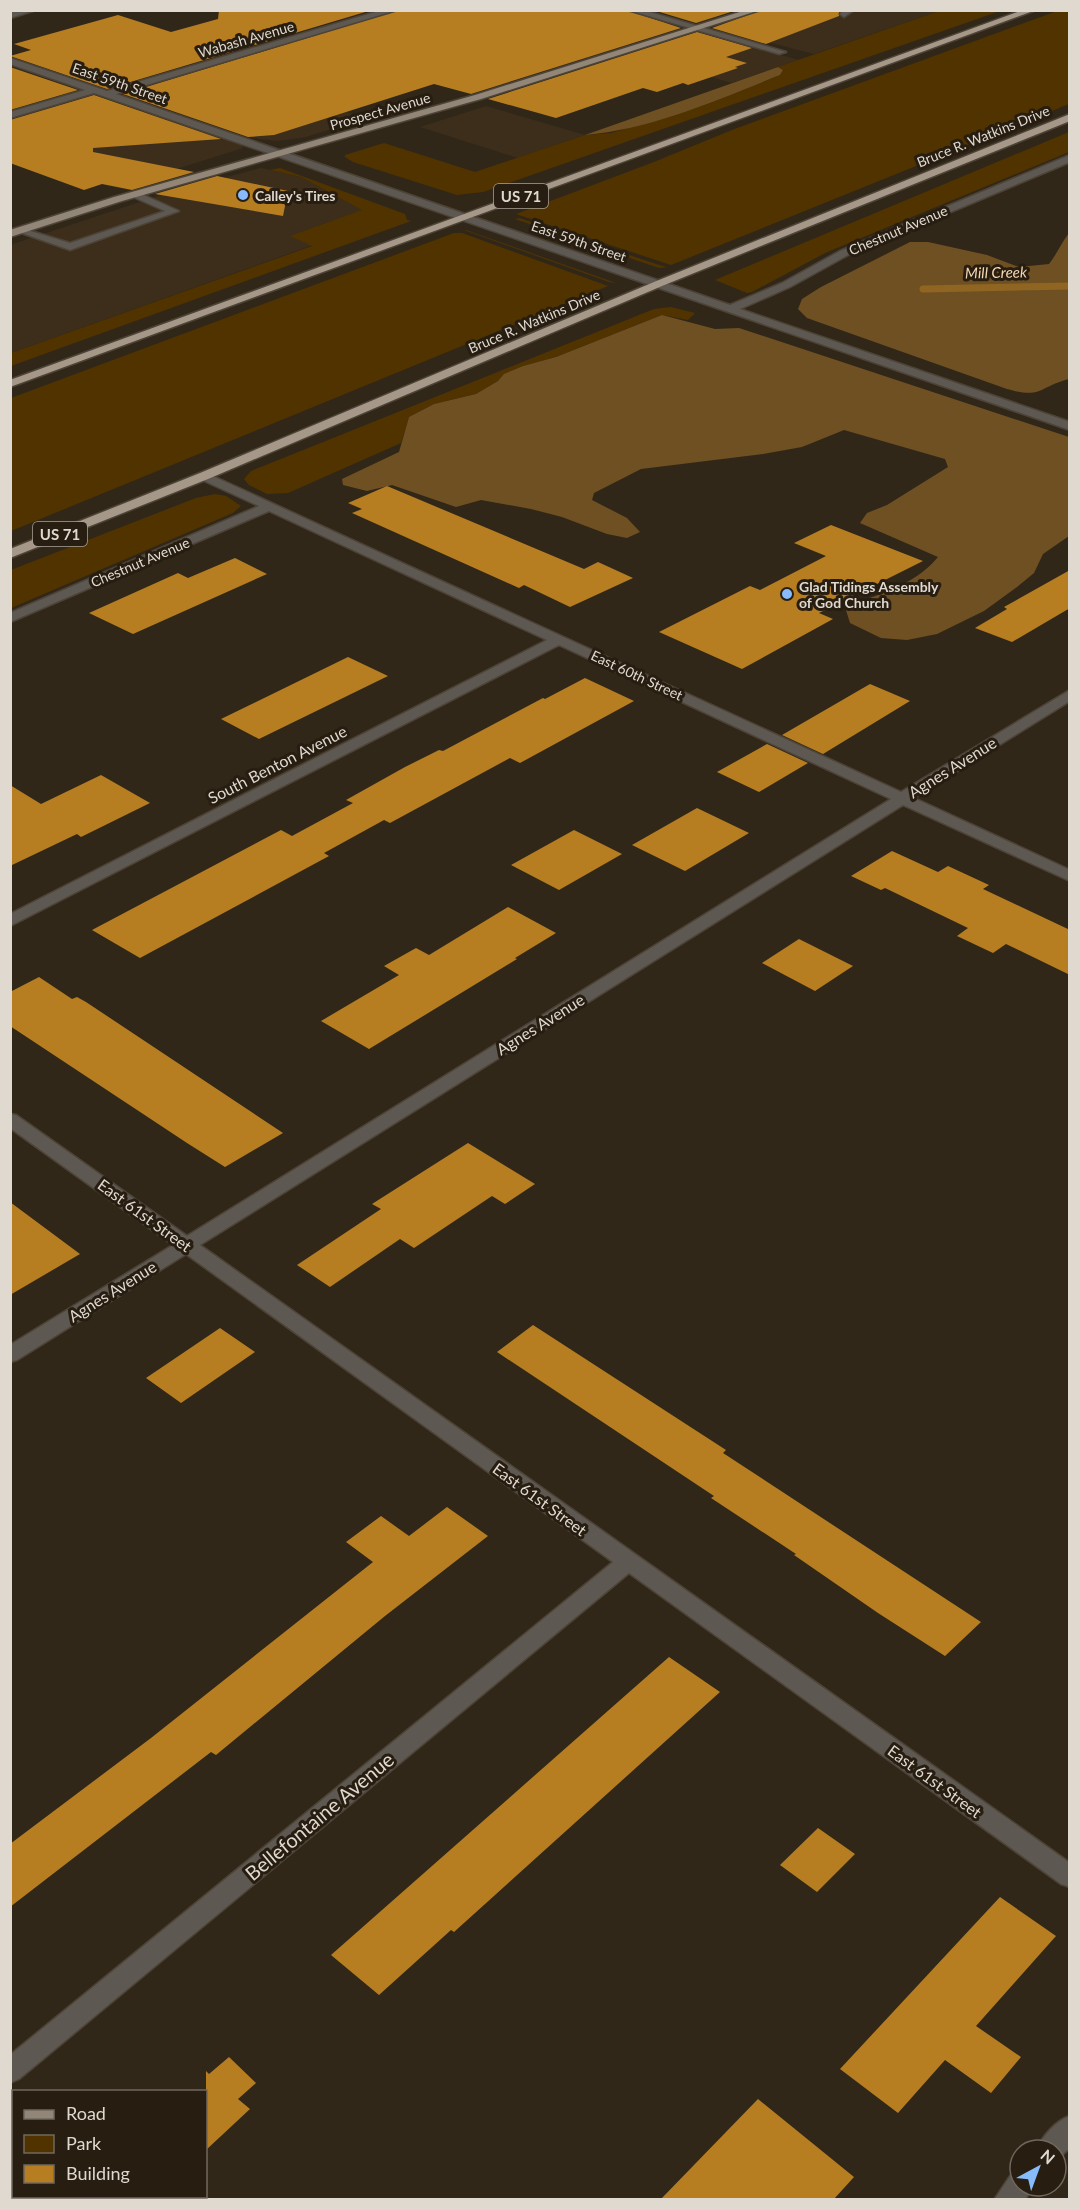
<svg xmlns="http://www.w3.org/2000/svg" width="1080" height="2210" font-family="Lato,sans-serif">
  <rect width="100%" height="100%" fill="#312719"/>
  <path fill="#3c2e1a" d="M786,11H939L814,54L730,32Z
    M712,37L720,38L799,60L732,83L643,57Z
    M275,89L366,118L306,137L277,141L260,139L187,115Z
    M486,106L585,135L518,158L420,127Z
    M169,120L242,145L243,148L148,178L69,150Z
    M261,168L301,177L363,210L291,236L313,245L11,353L10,245L167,193Z"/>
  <path fill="#513300" d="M1060,10L1069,11V104L671,265L516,214L654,162L732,130Z
    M939,11H1000L483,192L457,195L353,162L345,157V155L384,143L475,172L585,135L611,133L702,106L780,75L783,70L778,67Z
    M1069,132V152L825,253L752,292L747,293L715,280Z
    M280,168L405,214L407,220L411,221L11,366V353L312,246L290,236L362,210L301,177L270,170Z
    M519,218L659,265L667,267L659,268L515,219Z
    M464,230H466L616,283L609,282Z
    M454,233H462L608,286L11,531V398Z
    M671,307L695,313L688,320L662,315L556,357L523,366L505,374L498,381L476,394L434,404L409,417L401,443L288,493L267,494L249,485L244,479L251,471L654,309Z
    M215,494L226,496L241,506L233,513L11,608V570L196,498Z"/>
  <path fill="#6f5023" d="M778,67L783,70L780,75C717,100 652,129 585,135Z
    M1069,233V379C1038,387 1043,399 1007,389L807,318L798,309L802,299L821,287L910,242H928L987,255L1019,267L1049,264C1057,254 1061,243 1069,233Z
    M662,315L715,329L739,328L1069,437V536L1043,554L1034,573L1017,587L984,611L937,634L907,640L881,638L850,623L845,607C879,594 914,586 938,557L860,523L867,513L887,505L948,467L945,459L844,430L802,447L763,454L641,469L594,493L592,500L627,518L640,532L627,538L607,534L562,517L531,509L481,500L456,507L392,485L367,491L343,485L342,479L399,452L409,417L434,404L476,394L498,381L504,374L523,366L556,357Z"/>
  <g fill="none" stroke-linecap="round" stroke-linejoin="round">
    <path stroke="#906521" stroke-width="7" d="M923,289L1070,286"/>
  </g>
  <path fill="#b67e21" d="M219,10H372L107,89L10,56L31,50L14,44L118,15L171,32L218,19Z
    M399,10H626L681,28L471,94L434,84L274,135L248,137L123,94Z
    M653,10H737L696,23Z
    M762,10H839V16L766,44L712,28Z
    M697,32L752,48L726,57L747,63L735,67L738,68L688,85L683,83L657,92L643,88L556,118L488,99Z
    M10,67L78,90L10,110Z
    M94,95L221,139L93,148V152L194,172L132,190L102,184L84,190L10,163V120Z
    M217,176L288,191L283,216L155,194Z
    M387,486L584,569L598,562L633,578L570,607L524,585L519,588L352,513L362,509L348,503Z
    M831,525L923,561L819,613L833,619L742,669L659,632L750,586L760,590L826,556L794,543Z
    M235,558L267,574L133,634L89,613L178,573L188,578Z
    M1070,570V608L1012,642L975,628L1007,609L1004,607Z
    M348,657L388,676L259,739L221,719Z
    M585,678L634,701L520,763L510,758L390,823L384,820L324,853L329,856L140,958L92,930L281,830L292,836L353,803L346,800L405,767L439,750L443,751L543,698L545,699Z
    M870,684L910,701L823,754L782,735Z
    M767,744L808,763L759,792L717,772Z
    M101,775L150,803L81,837L77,834L10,866V785L41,804Z
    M697,808L749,833L685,871L632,845Z
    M574,830L622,854L559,890L511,865Z
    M892,851L938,872L948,866L989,885L983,889L1070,930V975L1006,944L993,953L957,936L968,928L885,888L881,890L851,876Z
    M508,907L556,933L515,958L517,959L369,1049L321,1021L399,975L384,966L416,948L429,955Z
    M799,939L853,966L815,991L762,963Z
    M39,977L72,999L77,997L86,1002L283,1133L225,1167L187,1143L10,1026V992Z
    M468,1143L535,1184L505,1204L492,1196L414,1248L400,1239L330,1287L297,1265L381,1209L372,1204Z
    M10,1202L80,1254L10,1295Z
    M533,1325L726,1450L723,1453L981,1622L945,1656L878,1613L794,1555L796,1554L711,1498L714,1496L497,1352Z
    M220,1328L255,1352L181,1403L146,1378Z
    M447,1507L488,1536L385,1616L216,1755L211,1752L10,1907V1844L151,1738L373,1562L346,1542L381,1516L409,1536Z
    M669,1657L720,1692L454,1932L451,1930L379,1995L331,1955Z
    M818,1828L855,1854L817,1892L780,1865Z
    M1000,1897L1056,1936L976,2026L1021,2057L991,2093L945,2060L898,2113L840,2069Z
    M229,2057L256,2083L238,2099L250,2109L206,2150V2071L209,2074Z
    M758,2099L854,2177L834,2199H661Z"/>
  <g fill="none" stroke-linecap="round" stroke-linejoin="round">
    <g stroke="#4d4336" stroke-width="3">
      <path id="minor" d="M20,10H36L10,18V13Z
        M382,10H397L116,94L730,305L782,283L840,251L1070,155V162L848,255L790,287L740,309L1070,422V430L94,93L10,118V112L85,90L10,64V58L107,91Z
        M628,10H643L786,52L779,54Z
        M843,10H854L844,17L840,14Z
        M135,191L179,211L70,250L16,231L21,228L70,243L165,211L131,196L130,194Z
        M204,472L901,792L1070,690V701L914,798L1070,870V881L903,805L200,1245L1070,1863V1887L1061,1884L629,1573L19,2079L10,2083V2055L613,1562L186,1254L17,1360L10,1362V1345L173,1245L10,1128V1114L16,1115L187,1236L891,799L559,645L10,926V914L547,640L269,511L10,622V613L259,506L200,479L198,476Z
        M1070,2116V2148L1056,2160V2150H1036C1043,2136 1055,2121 1070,2116Z
        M1020,2172V2186H1033L1025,2200H994L1010,2176Z"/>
    </g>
    <g stroke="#4d4336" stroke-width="3">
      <path id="major" d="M746,10H760L481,99L122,201L10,237V230L114,197L475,95Z"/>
    </g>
    <g stroke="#4d4336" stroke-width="3">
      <path id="highway" d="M1023,10H1036L10,387V380Z
        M1070,114V121L662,286L208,479L10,558V549L200,473L654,282Z"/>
    </g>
    <use href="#minor" fill="#5d5851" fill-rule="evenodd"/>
    <use href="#major" fill="#918678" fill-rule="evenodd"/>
    <use href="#highway" fill="#a59888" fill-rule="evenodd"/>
  </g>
  <g fill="#87bbfb" stroke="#271d10" stroke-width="2">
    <circle cx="243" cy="195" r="6"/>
    <circle cx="787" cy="594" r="6"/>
  </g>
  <g text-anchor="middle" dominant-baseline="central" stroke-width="6" stroke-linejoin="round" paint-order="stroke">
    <g font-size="14" fill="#dfd9d0" stroke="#271d10">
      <text transform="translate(246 39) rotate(-16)">Wabash Avenue</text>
      <text transform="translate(120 83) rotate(19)">East 59th Street</text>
      <text transform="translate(380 111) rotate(-16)">Prospect Avenue</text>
      <text transform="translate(983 136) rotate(-22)">Bruce R. Watkins Drive</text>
      <text transform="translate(898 230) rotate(-23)">Chestnut Avenue</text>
      <text transform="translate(579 241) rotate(19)">East 59th Street</text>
      <text transform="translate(534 321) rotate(-23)">Bruce R. Watkins Drive</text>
      <text transform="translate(140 562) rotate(-23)">Chestnut Avenue</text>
      <text transform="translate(637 675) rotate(25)">East 60th Street</text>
    </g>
    <g font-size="14" font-weight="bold" fill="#dfd9d0" stroke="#271d10" text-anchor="start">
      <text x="255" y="195">Calley's Tires</text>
      <text x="799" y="586">Glad Tidings Assembly<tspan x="799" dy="16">of God Church</tspan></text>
    </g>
    <g fill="#271d10" stroke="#a8a196" stroke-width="1.5">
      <rect x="494" y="184" width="54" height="24" rx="4.5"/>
      <rect x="33" y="522" width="54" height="24" rx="4.5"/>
    </g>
    <g font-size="15" font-weight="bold" fill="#dfd9d0">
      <text x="521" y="196">US 71</text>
      <text x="60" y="534">US 71</text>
    </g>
    <g font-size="15" font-style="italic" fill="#f6d8b1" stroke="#271d10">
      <text transform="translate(996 272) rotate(-1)">Mill Creek</text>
    </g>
    <g font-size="16" fill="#dfd9d0" stroke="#271d10">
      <text transform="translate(277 764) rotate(-27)">South Benton Avenue</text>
      <text transform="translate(952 767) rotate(-32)">Agnes Avenue</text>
      <text transform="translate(540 1024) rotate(-32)">Agnes Avenue</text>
      <text transform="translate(145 1215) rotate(36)">East 61st Street</text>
      <text transform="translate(112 1291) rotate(-32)">Agnes Avenue</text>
      <text transform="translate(540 1499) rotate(36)">East 61st Street</text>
      <text transform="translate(935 1781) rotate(36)">East 61st Street</text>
    </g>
    <g font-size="20" fill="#dfd9d0" stroke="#271d10">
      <text transform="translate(319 1816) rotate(-40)">Bellefontaine Avenue</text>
    </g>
  </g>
  <rect width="1080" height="2210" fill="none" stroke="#dfd9d0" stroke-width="24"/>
  <rect x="12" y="2090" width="195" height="108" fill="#271d10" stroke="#71685d" stroke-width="1.5"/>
  <rect x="24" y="2110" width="30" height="9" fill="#918678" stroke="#71685d" stroke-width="1.5"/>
  <text x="66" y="2120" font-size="18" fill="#dfd9d0">Road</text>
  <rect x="24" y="2135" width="30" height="18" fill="#513300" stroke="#71685d" stroke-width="1.5"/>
  <text x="66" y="2150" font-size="18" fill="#dfd9d0">Park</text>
  <rect x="24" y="2165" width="30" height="18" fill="#b67e21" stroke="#71685d" stroke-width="1.5"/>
  <text x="66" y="2180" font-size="18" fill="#dfd9d0">Building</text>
  <g transform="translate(1038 2168) rotate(41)"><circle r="28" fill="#271d10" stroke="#71685d" stroke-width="1.5"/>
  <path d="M0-4.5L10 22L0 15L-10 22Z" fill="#87bbfb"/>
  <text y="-9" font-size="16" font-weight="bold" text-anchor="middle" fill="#dfd9d0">N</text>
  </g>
</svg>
